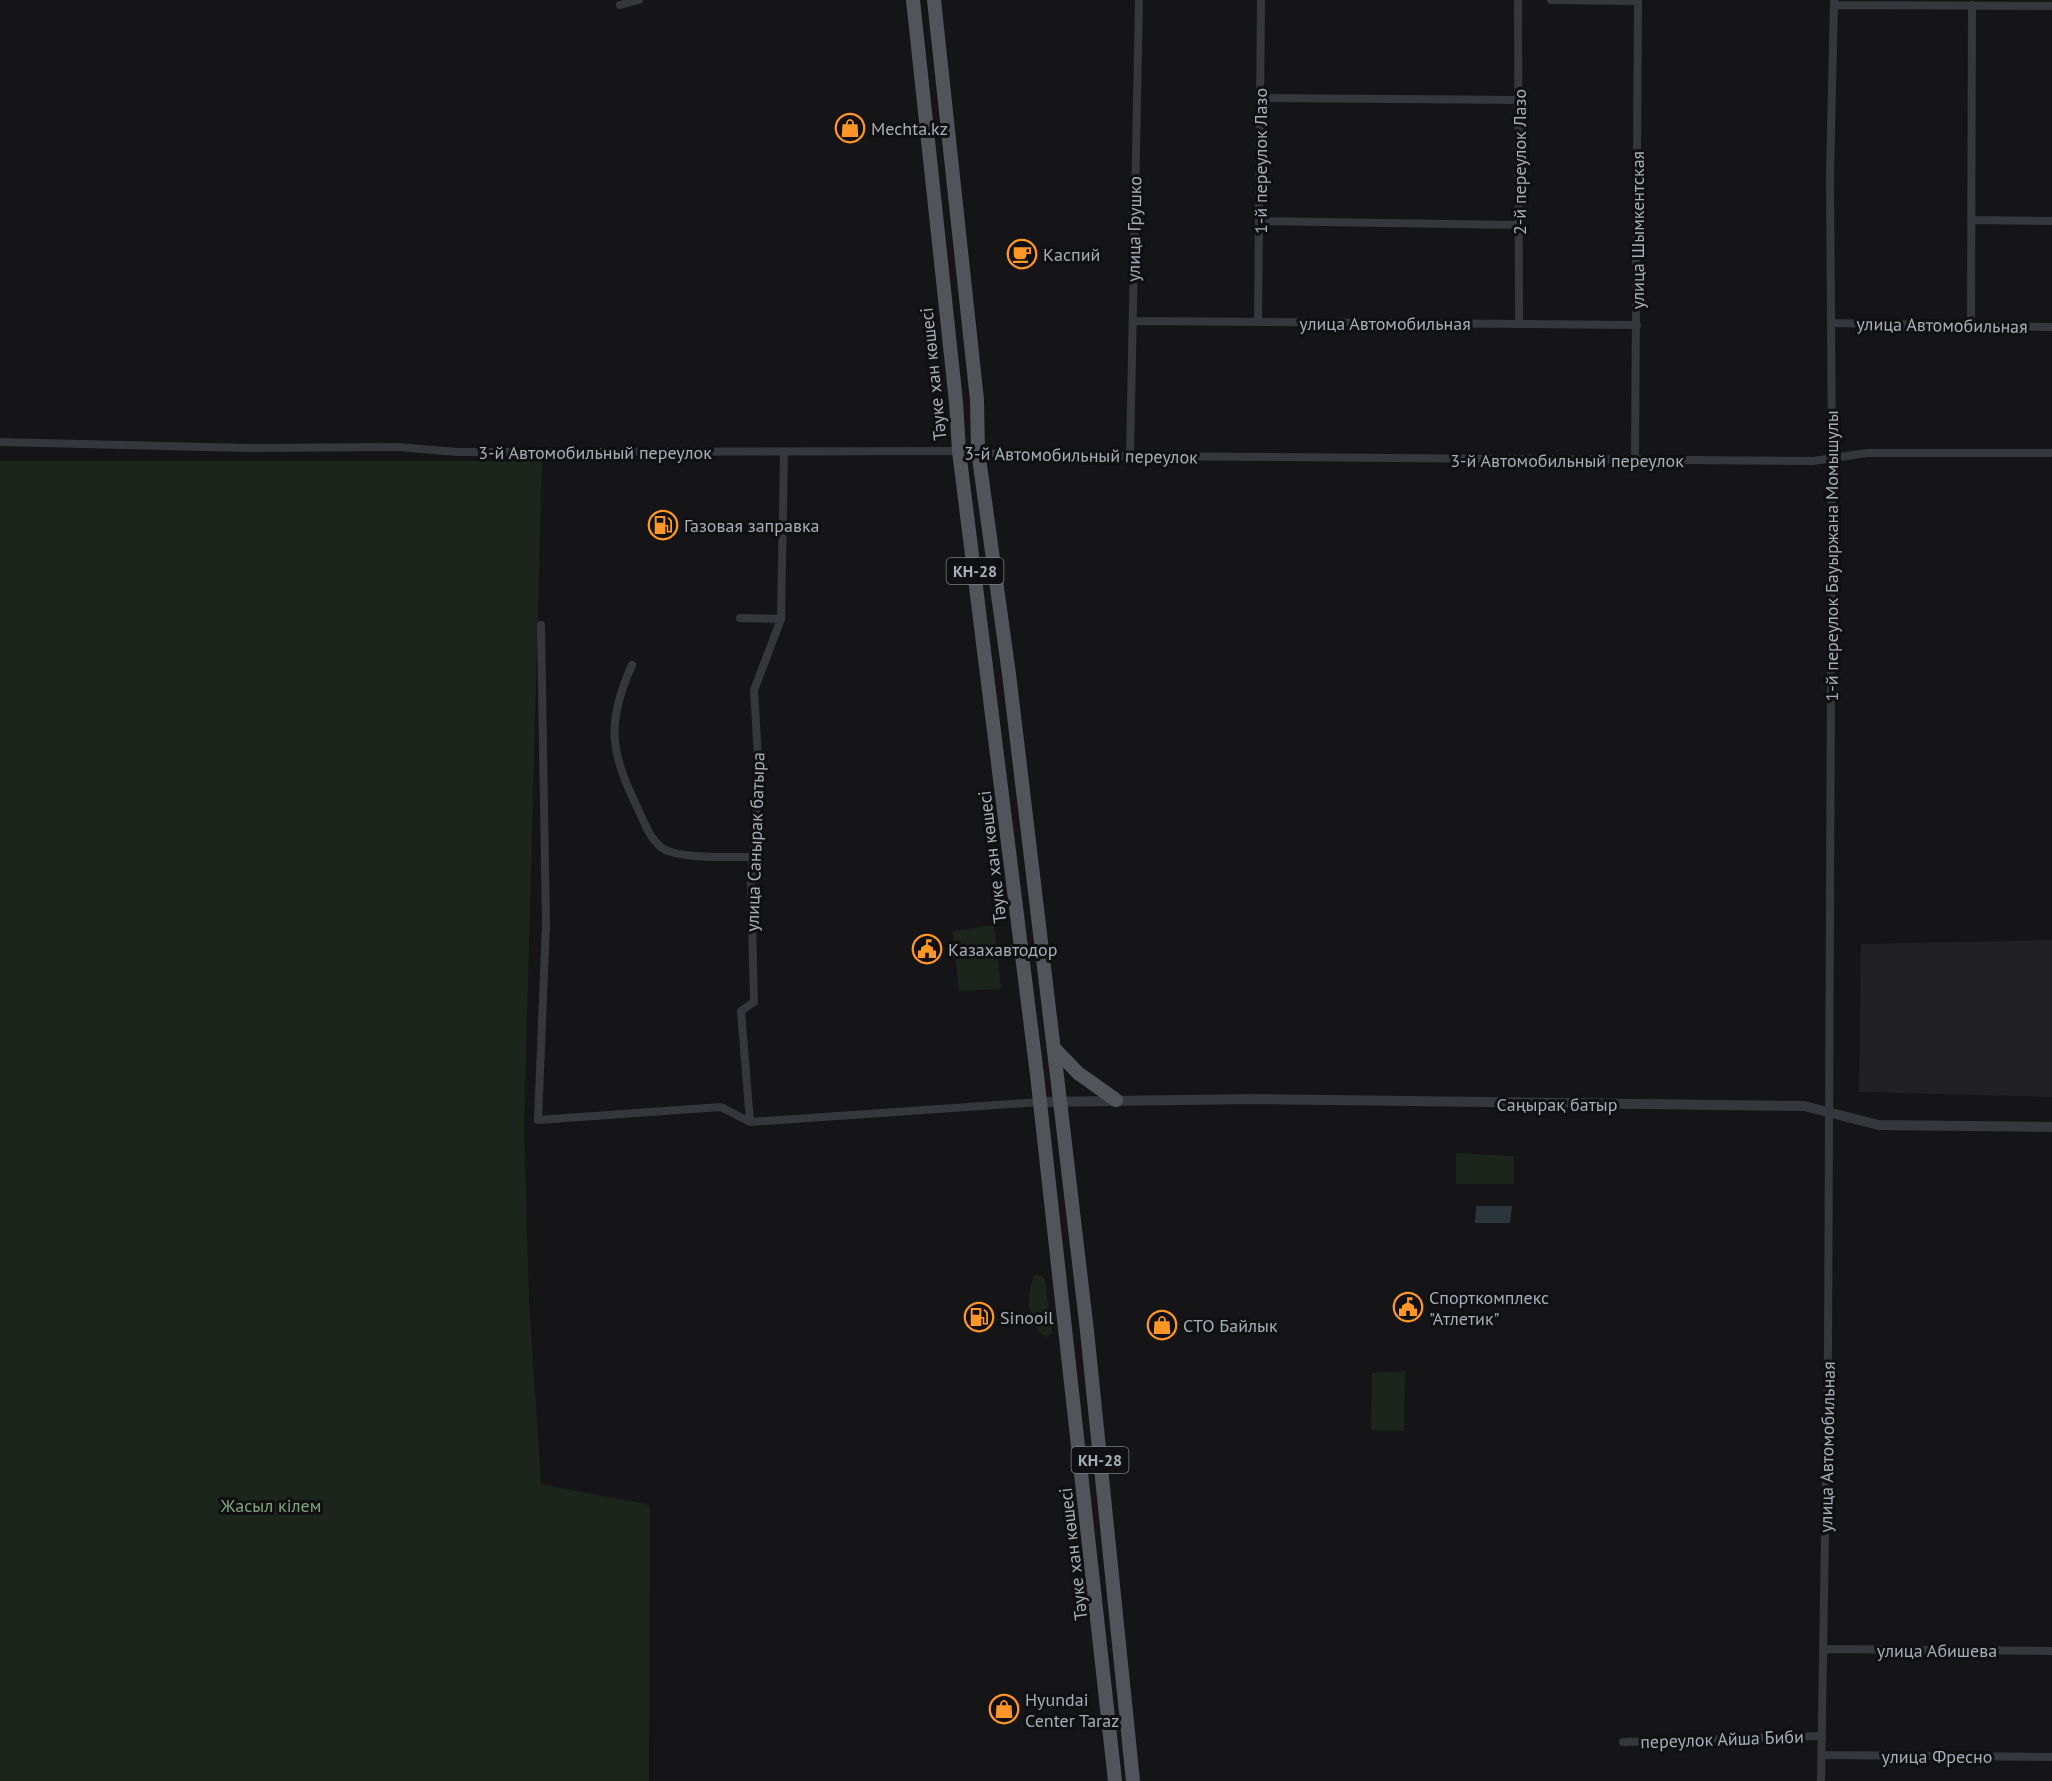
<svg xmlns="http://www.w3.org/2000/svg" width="2052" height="1781" font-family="'PT Sans',sans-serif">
  <rect width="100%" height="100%" fill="#151517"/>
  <path fill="#212124" d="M2052,940V1097L1859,1092L1861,944Z"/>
  <path fill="#1c251c" d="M0,461H542L524,1129L529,1301L541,1484L650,1505L649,1781H0Z
    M994,925L1001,989L959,991L953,931Z
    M1456,1153L1514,1156V1184H1456Z
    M1035,1275L1042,1276L1045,1280L1052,1333L1047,1337C1027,1328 1025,1294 1035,1275Z
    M1405,1371L1404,1431L1371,1430L1372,1373Z"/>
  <path fill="#2a363c" d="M1476,1206H1512L1510,1223H1475Z"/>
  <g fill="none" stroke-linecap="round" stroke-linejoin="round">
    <path stroke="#35373c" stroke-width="8" d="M1518,0L1519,323
      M1551,0L1638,1
      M620,5L639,0
      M1834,5L2052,6
      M1260,98L1519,100
      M1971,220L2052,221
      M1259,221L1518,225
      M1133,321L1637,325
      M1258,322L1261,0
      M1831,323L2052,327
      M1971,326L1972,5
      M0,442L248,448L397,447L457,452L978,451L1002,455L1813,461L1867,453H2052
      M1130,457L1139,0
      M1635,461L1638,0
      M740,618L781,619
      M541,625L546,925L538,1120L721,1107L750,1122L1040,1102
      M632,665C605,725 611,753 638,809C644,822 650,839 662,848C678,859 732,857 753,857
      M750,1122L741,1011L754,1002L751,882L759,774L754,690L781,619L784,452
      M1823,1649L2052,1651
      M1623,1742L1822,1736
      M1822,1755L2052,1757
      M1821,1781L1828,1349L1832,457L1830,177L1834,0"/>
    <path stroke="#35373c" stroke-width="10" d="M1040,1102L1252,1099L1804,1106L1879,1125L2052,1127"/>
    <path stroke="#51555b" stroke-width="14" d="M913,0L956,402L959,451L1037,1075L1115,1781
      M934,0L977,400L978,451L1009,674L1060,1101L1087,1331L1133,1781
      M1054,1048L1078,1073L1116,1100"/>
  </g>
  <defs>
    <g id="shop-ring" transform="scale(1.5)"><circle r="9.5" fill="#101012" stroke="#ff9625" stroke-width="1.5"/><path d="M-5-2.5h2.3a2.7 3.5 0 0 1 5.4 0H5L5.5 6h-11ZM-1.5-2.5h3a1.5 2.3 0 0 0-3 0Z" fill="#ff9625"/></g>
    <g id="cafe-ring" transform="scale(1.5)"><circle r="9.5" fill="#101012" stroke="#ff9625" stroke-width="1.5"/><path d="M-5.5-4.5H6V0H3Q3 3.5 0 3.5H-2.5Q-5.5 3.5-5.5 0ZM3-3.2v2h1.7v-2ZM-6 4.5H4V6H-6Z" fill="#ff9625"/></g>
    <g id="fuel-ring" transform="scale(1.5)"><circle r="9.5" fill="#101012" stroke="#ff9625" stroke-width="1.5"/><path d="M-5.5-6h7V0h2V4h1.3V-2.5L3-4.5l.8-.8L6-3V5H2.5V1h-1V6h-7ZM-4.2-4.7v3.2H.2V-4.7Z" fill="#ff9625"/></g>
    <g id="civic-ring" transform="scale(1.5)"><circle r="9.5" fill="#101012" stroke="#ff9625" stroke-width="1.5"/><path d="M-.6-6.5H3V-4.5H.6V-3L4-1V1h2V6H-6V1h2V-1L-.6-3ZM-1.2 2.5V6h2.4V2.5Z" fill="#ff9625"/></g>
  </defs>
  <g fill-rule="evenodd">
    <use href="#shop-ring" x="850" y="128"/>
    <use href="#cafe-ring" x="1022" y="254"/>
    <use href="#fuel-ring" x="663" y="525"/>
    <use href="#civic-ring" x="927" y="949"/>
    <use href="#civic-ring" x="1408" y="1307"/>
    <use href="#fuel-ring" x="979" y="1317"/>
    <use href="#shop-ring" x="1162" y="1325"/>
    <use href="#shop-ring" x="1004" y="1709"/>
  </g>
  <g text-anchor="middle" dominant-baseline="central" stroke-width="6" stroke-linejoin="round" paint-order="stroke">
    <g fill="#101012" stroke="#797f86" stroke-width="1.5">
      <rect x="946.5" y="558" width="57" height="26" rx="4.5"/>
      <rect x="1071.5" y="1447" width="57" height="26" rx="4.5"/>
    </g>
    <g font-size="16" font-weight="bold" fill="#a6aeb8">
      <text x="975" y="571">КН-28</text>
      <text x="1100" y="1460">КН-28</text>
    </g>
    <g font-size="18" fill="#a6aeb8" stroke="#101012" text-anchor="start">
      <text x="871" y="128">Mechta.kz</text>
      <text x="1043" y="254">Каспий</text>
      <text x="684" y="525">Газовая заправка</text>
      <text x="948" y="949">Казахавтодор</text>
      <text x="1429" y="1297">Спорткомплекс<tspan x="1429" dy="21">"Атлетик"</tspan></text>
      <text x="1000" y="1317">Sinooil</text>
      <text x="1183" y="1325">СТО Байлык</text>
      <text x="1025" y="1699">Hyundai<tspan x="1025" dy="21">Center Taraz</tspan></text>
    </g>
    <g font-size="18" fill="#a6aeb8" stroke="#101012">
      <text transform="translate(1260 161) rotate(-90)">1-й переулок Лазо</text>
      <text transform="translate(1519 162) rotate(-90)">2-й переулок Лазо</text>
      <text transform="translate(1134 229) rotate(-89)">улица Грушко</text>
      <text transform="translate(1637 230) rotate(-90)">улица Шымкентская</text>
      <text x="1385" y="323">улица Автомобильная</text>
      <text transform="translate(1942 325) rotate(1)">улица Автомобильная</text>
      <text transform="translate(933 374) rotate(-96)">Тәуке хан көшесі</text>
      <text x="595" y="452">3-й Автомобильный переулок</text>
      <text transform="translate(1081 455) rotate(1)">3-й Автомобильный переулок</text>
      <text x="1567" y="460">3-й Автомобильный переулок</text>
      <text transform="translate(1831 556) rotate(-90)">1-й переулок Бауыржана Момышулы</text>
      <text transform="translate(755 842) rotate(-88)">улица Санырак батыра</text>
      <text transform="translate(992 857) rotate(-97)">Тәуке хан көшесі</text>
      <text x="1557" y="1104">Саңырақ батыр</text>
      <text transform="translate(1827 1447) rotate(-89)">улица Автомобильная</text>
      <text transform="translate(1073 1554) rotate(-97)">Тәуке хан көшесі</text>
      <text x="1937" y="1650">улица Абишева</text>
      <text transform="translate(1722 1739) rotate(-2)">переулок Айша Биби</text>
      <text x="1937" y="1756">улица Фресно</text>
    </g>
    <g font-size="18" fill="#7ea57b" stroke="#101012">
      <text x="271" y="1505">Жасыл кілем</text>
    </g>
  </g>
</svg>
